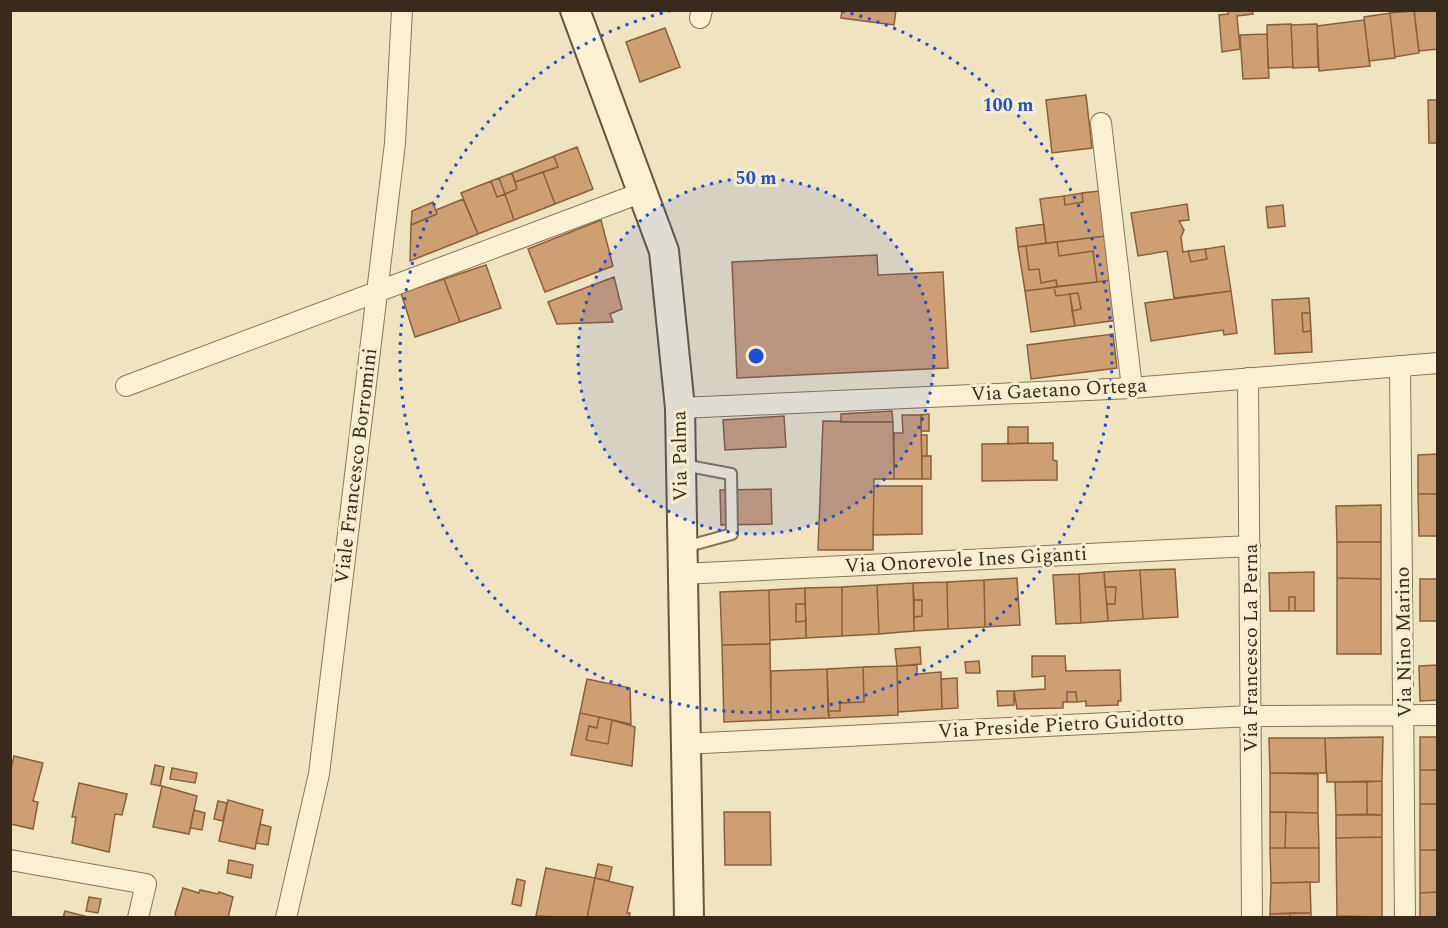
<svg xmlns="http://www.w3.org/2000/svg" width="1448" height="928" font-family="Spectral,serif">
  <rect width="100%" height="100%" fill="#f0e4c0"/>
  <path fill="#cf9f74" stroke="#895f3c" stroke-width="1.5" d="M842,10H896L894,25L841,18Z
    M1228,10H1252L1253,14L1237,16L1240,49L1222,52L1219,15L1228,14Z
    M1438,10V49L1419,51L1414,10Z
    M1414,11L1419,53L1395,57L1390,13Z
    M1390,13L1395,58L1369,61L1364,17Z
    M1364,20L1370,66L1319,71L1317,26Z
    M1291,24L1293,67L1268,68L1267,25Z
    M1317,24L1318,67L1293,68L1291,25Z
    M665,28L680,67L640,82L626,42Z
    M1267,34L1269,78L1243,79L1240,35Z
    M1086,95L1092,148L1052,153L1046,100Z
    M1428,100H1438V143H1429Z
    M577,147L593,189L555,204L543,172L558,167L554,156Z
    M554,156L558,167L515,182L512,173Z
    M543,172L555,204L514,220L505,194L517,189L515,182Z
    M512,173L517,189L505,194L499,178Z
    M499,178L505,194L497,197L491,181Z
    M491,181L497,197L505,194L514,220L478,234L461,193Z
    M1099,191L1106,236L1046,243L1040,199L1064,196L1065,205L1083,202L1082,193Z
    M1082,193L1083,202L1065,205L1064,196Z
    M463,199L478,234L410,261L411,225L437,214L436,210Z
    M433,202L437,214L411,225L412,211Z
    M1187,204L1189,220L1179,221L1184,230L1181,237L1183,252L1188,251L1191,262L1207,259L1205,249L1224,246L1231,291L1174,298L1167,251L1138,256L1131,213Z
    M1283,205L1285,226L1268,228L1266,207Z
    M601,220L613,266L545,292L528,249Z
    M1044,224L1046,243L1018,247L1016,228Z
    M1106,236L1112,280L1097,282L1093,251L1059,256L1057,242Z
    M1057,242L1059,256L1093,251L1097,282L1057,287L1056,280L1041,283L1039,269L1029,270L1026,246Z
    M1026,246L1029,270L1039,269L1041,283L1056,280L1057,287L1025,291L1018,247Z
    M1205,249L1207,259L1191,262L1188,251Z
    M877,255L878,275L943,272L948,368L737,378L732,262Z
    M486,265L501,308L460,322L444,279Z
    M614,277L622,309L610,314L613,322L557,324L548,302Z
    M444,279L460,322L415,337L401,293Z
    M1112,280L1118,320L1075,326L1072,311L1081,309L1078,293L1056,296L1054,287Z
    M1054,287L1056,296L1070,294L1075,326L1031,332L1025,291Z
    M1231,291L1237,333L1224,335L1223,330L1151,341L1145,303Z
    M1078,293L1081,309L1072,311L1070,294Z
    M1309,298L1310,313H1302L1303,332L1311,331L1312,352L1275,354L1272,300Z
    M1302,313H1310L1311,331L1303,332Z
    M1113,334L1117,368L1031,379L1027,345Z
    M892,411L893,422H841V414Z
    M929,414V431H921V415Z
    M902,415H921L922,479H894V433H903Z
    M784,416L786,447L725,450L723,420Z
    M823,421L893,422L894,479H874L873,550H818Z
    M1008,427H1028V443L1008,444Z
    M921,435H927V456H922Z
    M1053,443V460L1057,461V480L982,481V444Z
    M1438,454V494H1418V455Z
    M922,456H931V479H922Z
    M874,486H922V534L873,535Z
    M771,489L772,524L721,525L720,490Z
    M1418,494H1438V536H1419Z
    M1381,505V542H1337L1336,506Z
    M1337,542H1381V579L1337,578Z
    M1175,569L1178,617L1143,619L1140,570Z
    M1140,570L1143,619L1108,621L1107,604H1115L1116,587H1105L1104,572Z
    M1104,572L1108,621L1081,623L1079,574Z
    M1314,572V611H1295V597H1289V611H1270L1269,573Z
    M1079,574L1081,623L1056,624L1053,575Z
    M1017,578L1020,625L985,627L984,580Z
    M1337,578L1381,579V654H1337Z
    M1420,579H1438V621H1420Z
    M984,580L985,627L948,629L947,582Z
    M947,582L948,629L914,631V617L922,616V600H914L913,583Z
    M913,583L914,631L879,634L877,585Z
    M877,585L879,634L842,636V587Z
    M842,587V636L806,638L805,588Z
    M1105,587H1116L1115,604H1107Z
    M805,588V604H796V622L806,621V638L770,640L769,590Z
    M769,590L770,644L722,645L720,592Z
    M1289,597H1295V611H1289Z
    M914,600H922V616L914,617Z
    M796,604H805L806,621L796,622Z
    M770,644L771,720L724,722L722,645Z
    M920,647L921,664L897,666L895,649Z
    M1032,656H1065L1066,671L1120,670L1121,701H1118V705L1086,706V701L1077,702L1076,692H1067V702H1063V708L1017,709L1014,691L1045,689V676L1032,677Z
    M979,661L980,673H966L965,662Z
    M917,665V674L941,672L942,709L898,712L897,666Z
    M1438,665V700L1420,701L1419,666Z
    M897,666L898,715L829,718L828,711H840V703L864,702L863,667Z
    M863,667L864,702L840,703V711H828L827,669Z
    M827,669L829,718L771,720V671Z
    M957,678L958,708L942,709L941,679Z
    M587,679L630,688L631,724L580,713Z
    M997,691H1014V705L998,706Z
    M1067,692H1076L1077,702H1067Z
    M580,713L599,717L597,728L589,726L586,740L608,744L612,720L635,727L632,766L571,755Z
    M599,717L612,720L608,744L586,740L589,726L597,728Z
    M1383,737L1382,781L1327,782L1325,738Z
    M1420,737H1438V770H1420Z
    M1269,738H1325L1326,773H1270Z
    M14,756L43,763L33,801L38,802L33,829L10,824V773Z
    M155,765L164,767L160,786L151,784Z
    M172,768L197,773L195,783L170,779Z
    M1420,770H1438V804H1420Z
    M1270,773L1318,774V813L1270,812Z
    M1382,781V815L1367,814V782Z
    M1335,782H1367V814L1336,815Z
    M79,783L127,794L122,815L115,814L109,852L72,843L76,817H72Z
    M162,786L197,796L189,834L153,827Z
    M228,800L263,810L255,849L219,841Z
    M218,801L227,803L223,821L214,819Z
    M1420,804H1438V850H1420Z
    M194,810L205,813L202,830L190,828Z
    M724,812H770L771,865H725Z
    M1270,812H1286L1285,848H1270Z
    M1286,812L1318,813L1319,848H1285Z
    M1336,815H1382V837L1336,838Z
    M260,824L271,827L268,845L256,843Z
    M1382,837V917L1337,916L1336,838Z
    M1270,848H1319V882L1271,883Z
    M1420,850H1438V892L1420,893Z
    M229,860L253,865L251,878L227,873Z
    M598,864L612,867L609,881L595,878Z
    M546,868L595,878L587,918L536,916Z
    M595,878L633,887L627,913H630L629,918H587Z
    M517,879L525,881L521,906L512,904Z
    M1310,882L1311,913L1270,914L1271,883Z
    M183,888L199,893L200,890L218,894L219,892L233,897L228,918H177L175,914Z
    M1438,892V918H1420V893Z
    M89,897L101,899L98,913L86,911Z
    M65,911L92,918H63Z
    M1290,913V918H1270V914Z
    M1290,913H1311V918H1290Z
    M1337,916L1382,917V918H1337Z"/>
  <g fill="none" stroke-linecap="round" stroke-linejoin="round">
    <g stroke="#897557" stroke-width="14">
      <path id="service" d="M683,465L731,474L732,534L685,547"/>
    </g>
    <g stroke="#897557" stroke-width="22">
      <path id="minor" d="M700,18L702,10
        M1101,123L1132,388
        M1400,366L1405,918
        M1248,378L1252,918
        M126,386L643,192
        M680,408L1132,388L1438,363
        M682,574L1250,546
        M684,744L1251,716L1438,715
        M10,860L146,884L138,918
        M286,918L319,774L395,143L402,10"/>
    </g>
    <g stroke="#6b553a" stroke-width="32">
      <path id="secondary" d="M575,10L664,251L680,408L689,918"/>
    </g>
    <use href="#service" stroke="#faf1d3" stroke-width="10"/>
    <use href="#minor" stroke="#faf1d3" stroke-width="20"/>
    <use href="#secondary" stroke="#faf1d3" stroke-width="28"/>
  </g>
  <circle cx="756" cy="356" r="178" fill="#1d4ed8" fill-opacity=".12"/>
  <g fill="none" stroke="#1d4ed8" stroke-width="3" stroke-dasharray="3 6">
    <circle cx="756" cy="356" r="178"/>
    <path d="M842 11A356 356 0 1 1 670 11"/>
  </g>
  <g text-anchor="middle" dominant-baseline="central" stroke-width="6" stroke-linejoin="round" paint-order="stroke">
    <g font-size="20" fill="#382b1c" stroke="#f7eecf">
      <text transform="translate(1059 390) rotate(-3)">Via Gaetano Ortega</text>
      <text transform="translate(680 456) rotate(-91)">Via Palma</text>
      <text transform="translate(356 466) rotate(-83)">Viale Francesco Borromini</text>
      <text transform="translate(966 560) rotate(-3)">Via Onorevole Ines Giganti</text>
      <text transform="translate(1404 642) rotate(-91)">Via Nino Marino</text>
      <text transform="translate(1251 648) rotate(-90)">Via Francesco La Perna</text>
      <text transform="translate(1061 725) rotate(-3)">Via Preside Pietro Guidotto</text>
    </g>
  </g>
  <circle cx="756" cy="356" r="9" fill="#1d4ed8" stroke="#f7eecf" stroke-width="3"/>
  <g font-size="18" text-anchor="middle" font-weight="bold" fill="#1d4ed8" stroke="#f7eecf" stroke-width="6" stroke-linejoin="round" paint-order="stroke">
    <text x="1008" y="111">100 m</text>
    <text x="756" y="184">50 m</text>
  </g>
  <rect width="1448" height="928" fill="none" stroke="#382b1c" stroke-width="24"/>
</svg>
